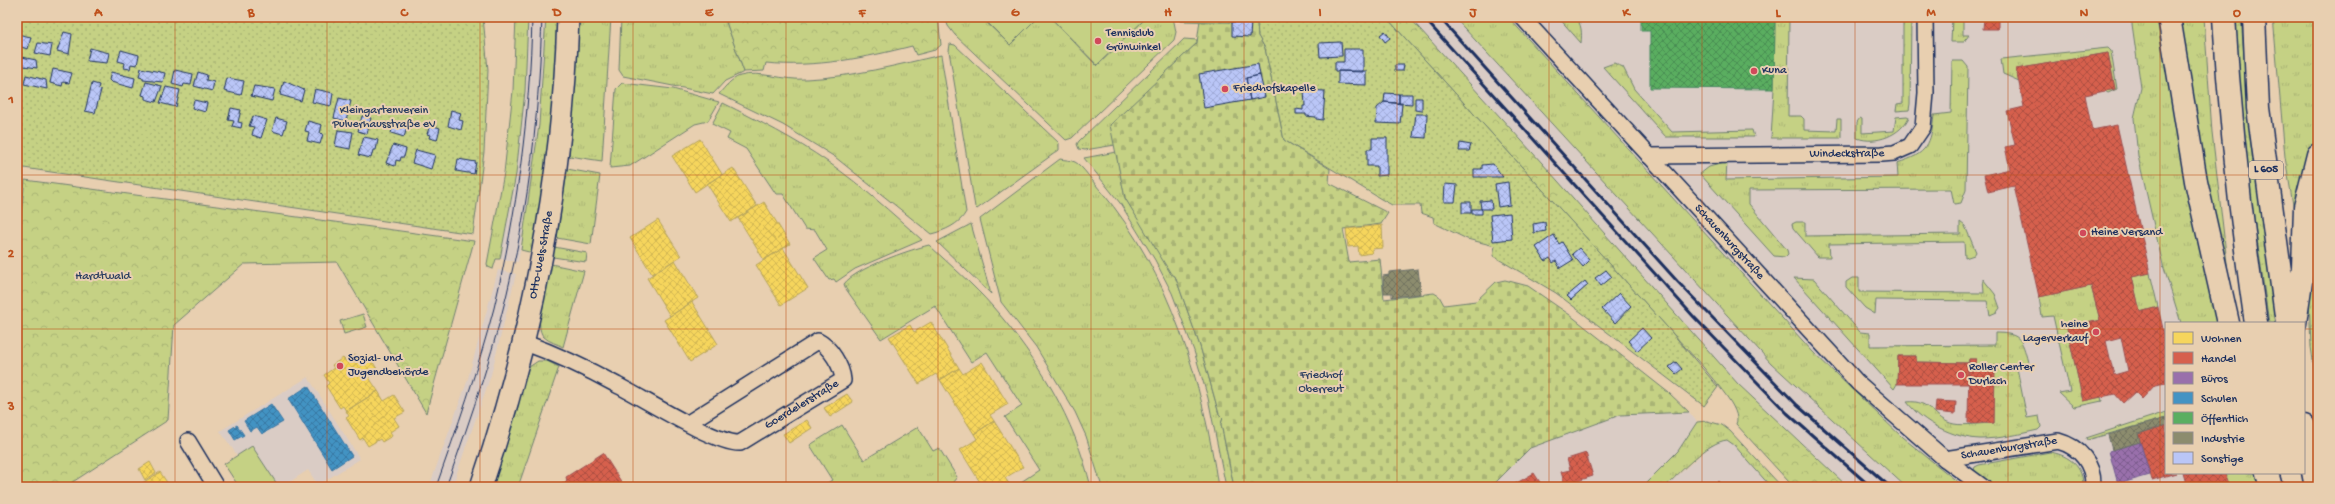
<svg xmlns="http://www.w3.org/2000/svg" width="2335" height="504" font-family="'Gochi Hand',sans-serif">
  <defs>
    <pattern id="grass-tufts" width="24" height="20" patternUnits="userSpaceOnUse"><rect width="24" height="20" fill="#c5d184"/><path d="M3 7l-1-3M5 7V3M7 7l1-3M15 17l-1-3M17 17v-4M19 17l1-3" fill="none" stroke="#a9b474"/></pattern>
    <pattern id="forest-crowns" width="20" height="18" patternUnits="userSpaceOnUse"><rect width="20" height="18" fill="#c5d184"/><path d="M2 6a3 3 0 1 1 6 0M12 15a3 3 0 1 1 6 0" fill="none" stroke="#a9b474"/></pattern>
    <pattern id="cemetery-stones" width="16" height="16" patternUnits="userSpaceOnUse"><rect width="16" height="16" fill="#c5d184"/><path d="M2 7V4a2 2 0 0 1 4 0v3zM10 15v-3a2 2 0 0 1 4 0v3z" fill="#a9b474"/></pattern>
    <pattern id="garden-dots" width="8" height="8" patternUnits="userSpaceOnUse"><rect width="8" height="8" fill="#c5d184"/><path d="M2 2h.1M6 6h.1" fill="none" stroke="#a9b474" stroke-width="1.8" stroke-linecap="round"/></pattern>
    <pattern id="homes-cross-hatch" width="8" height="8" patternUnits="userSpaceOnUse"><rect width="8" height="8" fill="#f6d55c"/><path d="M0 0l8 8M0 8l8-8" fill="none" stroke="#d2b752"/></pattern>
    <pattern id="shops-cross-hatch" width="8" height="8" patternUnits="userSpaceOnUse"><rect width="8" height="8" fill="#d6604d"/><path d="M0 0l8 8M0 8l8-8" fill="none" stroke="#ad5043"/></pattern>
    <pattern id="offices-cross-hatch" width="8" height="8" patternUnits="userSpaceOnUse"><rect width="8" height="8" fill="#9970ab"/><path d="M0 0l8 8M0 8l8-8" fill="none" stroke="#7c5c8e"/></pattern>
    <pattern id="schools-cross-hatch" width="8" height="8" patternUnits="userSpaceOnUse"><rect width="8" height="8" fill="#4393c3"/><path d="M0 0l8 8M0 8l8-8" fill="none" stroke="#3778a2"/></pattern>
    <pattern id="public-cross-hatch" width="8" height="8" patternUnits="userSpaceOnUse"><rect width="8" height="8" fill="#5aae61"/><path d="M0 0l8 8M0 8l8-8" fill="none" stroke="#4a8e53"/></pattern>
    <pattern id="industry-cross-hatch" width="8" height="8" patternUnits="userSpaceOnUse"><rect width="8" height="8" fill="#8c8c6e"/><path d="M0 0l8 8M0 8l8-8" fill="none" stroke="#72735e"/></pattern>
    <pattern id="building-cross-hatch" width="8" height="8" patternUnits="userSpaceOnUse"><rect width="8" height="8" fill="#bac6f7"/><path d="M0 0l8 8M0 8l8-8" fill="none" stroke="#9faad6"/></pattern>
  </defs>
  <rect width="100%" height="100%" fill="#e8cfb0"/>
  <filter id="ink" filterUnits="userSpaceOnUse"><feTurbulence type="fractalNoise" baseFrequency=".025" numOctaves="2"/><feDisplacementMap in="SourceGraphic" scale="8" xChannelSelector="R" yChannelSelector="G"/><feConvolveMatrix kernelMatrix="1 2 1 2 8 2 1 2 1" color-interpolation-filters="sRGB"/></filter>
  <g filter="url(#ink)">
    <path fill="#daccc5" d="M528,17H546L545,47L534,168L518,262L500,259L516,174L525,91Z
      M1409,17H1454L1771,363L1906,487H1848L1809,451L1738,384L1542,163Z
      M1508,17H2131L2141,88L2134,118L2186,323H2166V473H2232L2236,487H1964L1902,437L1813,352Z
      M498,270L516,274L491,375L452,487H429L467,382Z
      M308,377L360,459L318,485L308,470L282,487H239L224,464L237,455L220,431Z
      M1689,412L1697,422L1678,451L1642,487H1491L1530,448L1620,415Z
      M1726,432L1775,487H1665Z"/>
    <path fill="url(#grass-tufts)" stroke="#708071" d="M516,17H528L525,91L516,174L500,259H496L493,269L488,267L487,264L504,173L513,91Z
      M546,17H558L550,145L533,253L521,250L539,125Z
      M579,17H611L602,161L569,156Z
      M621,17L725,19L744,72L725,81L713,94L623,76L619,70Z
      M945,17H981L1010,45L1038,17H1050L1097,66L1147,17H1173L1176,32L1174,40L1072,138L1066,140L955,35L948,26Z
      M1454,17H1508L1813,352L1902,437L1964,487H1906L1771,363Z
      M1558,17H1575C1582,24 1582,33 1581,43Z
      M1775,17H1789L1788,116H1801L1804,119V130L1836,131L1837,119H1841V138H1771L1774,89Z
      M1903,17H1911L1910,104L1909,110L1896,111L1897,104L1903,103Z
      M1952,17H1963V35H1969L1964,42H1951Z
      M2131,17H2165L2221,323H2181L2163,265L2138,156L2134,118L2141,88Z
      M2175,17H2204L2212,132L2233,315Z
      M2235,17H2241L2250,138L2277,323H2269L2242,134Z
      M2273,17H2318V129L2300,209L2294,211L2285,157Z
      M1184,39L1197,40V43L1111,125L1115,145L1085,150L1079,149L1077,144L1079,141Z
      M950,44L955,45L1059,143V150L977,209L975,207L949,51Z
      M2108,48L2111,51L2117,89L2108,93L2105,91L2115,89L2108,53L2017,69L2019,81L2003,74L2001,59Z
      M941,55L966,212C960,224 944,231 931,234L835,157L783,125L719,94C725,87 731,79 740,76C760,70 784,81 806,79C852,77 897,65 941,55Z
      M1952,61H1963L1968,67L1966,190L1961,203L1954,204L1951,189L1749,190V204L1787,250L1788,254L1785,257L1774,256L1700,174L1709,167L1727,162L1726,180L1898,177L1897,163C1928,154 1931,144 1934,115L1951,113Z
      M1614,63L1623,67L1634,89L1672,132L1752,130L1754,137H1666L1603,67Z
      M622,83L673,89L719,102L708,121L695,124L630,166L610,168L616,89Z
      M723,103C759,121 795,139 828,162C861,185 892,213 922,240L855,269L836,282L834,279L829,280L814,258L827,250L815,230L805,229L783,194H776L746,149L727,139L730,133L712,124Z
      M1907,116L1909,117C1901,135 1876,145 1857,138V122L1860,118L1862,119V133L1894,131L1896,117Z
      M1116,152L1125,198L1175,276L1200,346L1219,414L1223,418L1221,424L1234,487H1226L1208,398L1194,351L1172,293L1155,260L1120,203L1084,158Z
      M1060,159C1064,160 1071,160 1075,162C1082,165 1095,185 1101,191C1170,272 1203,383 1218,487H1102L1086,436L1075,412L1036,347L1001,302L980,219Z
      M567,169L600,175L591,244L557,238Z
      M2318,190V393L2311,347L2308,276Z
      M1796,222H1805V236L1960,234V222L1965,226L1976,252L1974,255L1965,258L1964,242L1829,244L1830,257H1818L1793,228L1792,224Z
      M971,224L991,294L937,242Z
      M929,245C950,265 974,285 993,307C1039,360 1074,418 1091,487H1024L1021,482L1039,470L1005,417L1022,406L987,352L971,362L935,306L881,339L846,289L844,284C856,268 909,250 929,245Z
      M554,247L587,253L586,262L553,257Z
      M551,264L584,271L563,347C558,344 549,342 544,337C532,326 548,280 551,264Z
      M2150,273L2158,307L2140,312L2132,277Z
      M1794,278L1814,279L1860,332L1870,333V346L1995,345V333C2023,333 2022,341 2029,366L2017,368L2027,418L2039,416L2041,427L2038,430C2020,434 1999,439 1980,439C1954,438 1923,423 1907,402C1931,399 1934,420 1954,424C1964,426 1983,423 1994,423V370H1987L1986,367H1976V359H1969L1968,363L1916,362V356H1898L1897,384L1894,389Z
      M1852,278H1859V292L1984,293L1983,279L1995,294L2000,308L1997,312L1990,315L1987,301L1876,300L1875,314L1865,308L1846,287V282Z
      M2091,286L2100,320L2067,328L2083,401L2101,397L2102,401L2074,407L2059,393L2070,391L2053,316L2042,317L2039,297Z
      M363,314L367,327L344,334L340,321Z
      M538,361H547L559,367L518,487H491L526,369Z
      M2166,412V418L2087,440L2086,438Z
      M1707,421L1722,425L1730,431L1782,487H1771L1734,445L1727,440C1707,442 1680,473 1665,487H1642L1678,451L1697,422Z
      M842,425L864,460L918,427L933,451L939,448L957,477L949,487H821L832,480L810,445Z
      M2050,452C2069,455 2084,467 2083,487H1995L1974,470L1975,467L1979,465Z
      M2225,473H2259L2262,487H2230Z"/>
    <path fill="url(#forest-crowns)" stroke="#708071" d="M667,17H938L941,45L935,50L916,55L912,46C865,58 815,68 766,63L764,71L744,72L725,19Z
      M1386,17H1409L1542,163L1738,384L1848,487H1794L1789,482L1736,424C1743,410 1712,379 1704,368Z
      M25,180L474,241L426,413L337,262L244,264L174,325L168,420L65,487H17V247Z"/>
    <path fill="url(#cemetery-stones)" stroke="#708071" d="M1200,20L1257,23L1258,36L1265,48L1284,140L1330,169L1329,183L1388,213L1381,224L1343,229L1349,262L1380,259L1384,299L1434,293L1439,296L1444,305L1476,301L1496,282L1505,280L1528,286L1570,315L1669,393L1689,412L1620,415L1530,448L1491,487H1234L1221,424L1223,418L1219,414L1200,346L1175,276L1171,274L1125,198L1110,125L1197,43Z"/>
    <path fill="url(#garden-dots)" stroke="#708071" d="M17,17H483L488,70L484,152L473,234L17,167Z
      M1181,17H1386L1667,327L1718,387L1704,406L1556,293L1493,256L1495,246L1467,239L1434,223L1433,217L1421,213L1420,205H1392L1381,199L1284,140L1265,48L1258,36L1257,23L1181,21Z"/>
    <path fill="#c5d184" stroke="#708071" d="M982,17H1038L1010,45Z
      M1050,17H1147L1097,65Z
      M252,446L277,484L271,487H239L224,464Z"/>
    <path fill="url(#homes-cross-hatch)" stroke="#b4a35d" d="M700,139L722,174L695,192L672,156Z
      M733,168L757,206L731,222L707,184Z
      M764,202L790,244L764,260L738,218Z
      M658,220L681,256L652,274L630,238Z
      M1382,225L1383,248L1372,249V253L1359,255L1358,246L1348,247L1346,229Z
      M783,248L808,288L781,305L756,265Z
      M675,260L698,298L670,316L647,278Z
      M692,302L718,344L690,362L664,320Z
      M931,322L959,368L940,380L936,374L919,384L889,337L910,325L914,332Z
      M355,355L362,365L371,359L377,369L368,376L378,391L346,411L343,406L340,408L326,386L329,383L324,375L334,368L332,365L343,358L346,361Z
      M982,362L1008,404L990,415L994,421L974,434L940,380L959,368L963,374Z
      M378,391L384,401L394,395L405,412L394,418L399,426L390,432L392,436L382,442L380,439L368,446L363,438L360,440L346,418L349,416L346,411Z
      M847,394L853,402L830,417L824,408Z
      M807,420L812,428L789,443L783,434Z
      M994,421L1023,467L1005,478L1010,485L1007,487H983L960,450L977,439L974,434Z
      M150,462L156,473L145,480L139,469Z
      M160,472L170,487H136Z"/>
    <path fill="url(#shops-cross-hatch)" stroke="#9e5152" fill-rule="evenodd" d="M1984,17H1998V29H1983Z
      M2108,53L2115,89L2085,95L2092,130L2117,125L2150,273L2132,277L2140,312L2158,307L2166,342V383L2155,385L2142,399L2135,392L2123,403L2115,394L2083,401L2067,328L2100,320L2091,286L2039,297L2014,186L1988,192L1984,175L2010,169L2005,147L2015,145L2007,111L2024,107L2016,69ZM2121,337L2128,371L2114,375L2106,341Z
      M1898,356H1916V362L1968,363V384H1897Z
      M1969,359H1976V367H1987V370H1995L1994,423H1968Z
      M1936,401L1956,402L1955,414L1935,412Z
      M2166,425V473H2176L2152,480L2138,434Z
      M603,453L622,483L616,487H557L567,481L566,477Z
      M1586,453L1593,476L1565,485L1561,472L1570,470L1567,459Z
      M1534,473L1543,487H1517L1515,484Z
      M2183,473H2225L2230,487H2187Z
      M1719,481L1724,487H1713Z"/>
    <path fill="url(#offices-cross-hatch)" stroke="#735c94" d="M2140,442L2150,475L2118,484L2109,451Z"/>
    <path fill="url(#schools-cross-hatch)" stroke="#3775a5" d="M308,386L352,456L332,469L288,399Z
      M271,404L283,422L262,434L257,427L250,431L244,421Z
      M237,425L244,435L235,440L229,430Z"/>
    <path fill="url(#public-cross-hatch)" stroke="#478860" d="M1641,17H1775L1774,89L1650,88V31H1641Z"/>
    <path fill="url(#industry-cross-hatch)" stroke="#6a7069" d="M1418,269L1421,294L1392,297V293H1384L1383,276L1389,275V272Z
      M2166,418V425L2138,434L2140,442L2112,450L2108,435Z"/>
    <path fill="url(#building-cross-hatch)" stroke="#1b2f5e" d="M1232,22H1251L1250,37L1232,36Z
      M1385,31L1390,38L1385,42L1380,35Z
      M64,32L72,34L69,54L57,51Z
      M17,34L31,37L28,49L17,46Z
      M1341,42L1342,56L1320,57L1319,43Z
      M38,43L52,45L50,56L35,53Z
      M90,48L109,53L107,63L87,61Z
      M1344,49H1363V72L1335,71V62H1344Z
      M121,50L139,55L137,65L131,64L130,69L124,68L125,63L118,61Z
      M17,56L36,60L37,68L17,65V67Z
      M1258,64L1260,75L1246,78L1250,100L1204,108L1199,74Z
      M1395,65H1404L1403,71H1395Z
      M141,68L165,73L163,82L143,80V78L139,77Z
      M53,69L72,73L69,83L63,82L62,86L50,83Z
      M175,70L193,74L191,85L184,84L183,87L172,84Z
      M1338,71H1366V85L1338,84Z
      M111,72L135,78L133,88L111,82L109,80Z
      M198,72L207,75L206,80L214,82L212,91L194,86Z
      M26,75L46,80L47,89L24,84Z
      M1260,75L1265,97L1250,100L1246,78Z
      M227,78L244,81L241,95L224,91Z
      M284,81L304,90L301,101L280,95Z
      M146,82L162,86L156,102L145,99V96L142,95Z
      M92,83L99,85L98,89L101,90L95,113L85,111Z
      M254,86L275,89L272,101L251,96Z
      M166,87L180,90L176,107L160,103Z
      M315,89L333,93L331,106L312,102Z
      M1304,90L1325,91L1323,120L1316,119V117L1306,116V114H1296V109L1303,110V106H1305Z
      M1385,93L1399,94V103L1384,102Z
      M1399,94H1412V104L1399,103Z
      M339,98L351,101L346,121L334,118Z
      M1415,98H1422V111L1415,110Z
      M194,100L207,103L205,112L192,108Z
      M1384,102L1402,104L1400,124L1376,123L1377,108Z
      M231,108L241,110L238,122L242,123L241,128L232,126L234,121L228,120Z
      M451,110L461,113L459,120L463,121L461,130L448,126Z
      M1416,114H1427L1426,138L1413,137Z
      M253,116L267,120L261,138L252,135L254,127L249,126Z
      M362,116L371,118L367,134L358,131Z
      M276,118L287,121L283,134L272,131Z
      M308,121L322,125L320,133L323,134L320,144L307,141L309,132L305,131Z
      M394,124L407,128L404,137L391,133Z
      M430,125L440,128L437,140L429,138L430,135L427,134Z
      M338,130L353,132L350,149L335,146Z
      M364,137L378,140L376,150H373L371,158L358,155Z
      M1372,138H1387V175L1377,176V166H1367V149H1372Z
      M1460,143L1471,145L1469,151H1459Z
      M393,145L406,149L404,157H401L400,161L396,160L395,166L386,163Z
      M416,150L435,155L431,169L412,163Z
      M458,159L476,162L474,174L456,171Z
      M1493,164L1503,177H1474V169H1482V165Z
      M1508,182L1510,205L1498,207L1495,184Z
      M1445,184L1457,185L1455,202H1444Z
      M1491,200L1492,209H1481L1480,201Z
      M1462,202H1471V213H1462Z
      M1472,209H1482V214H1472Z
      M1510,213L1512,239L1493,241L1490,215Z
      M1545,222L1546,231L1534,233L1533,224Z
      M1554,235L1559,244L1562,242L1573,260L1560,268L1556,261L1553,263L1550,258L1545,261L1536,247Z
      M1579,248L1590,260L1583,267L1572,254Z
      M1606,270L1612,277L1601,286L1595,278Z
      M1585,281L1588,285L1571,300L1567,296Z
      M1619,293L1631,306L1615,323L1602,309Z
      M1642,328L1651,338L1637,351L1628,341Z
      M1676,362L1682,369L1676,374L1669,367Z"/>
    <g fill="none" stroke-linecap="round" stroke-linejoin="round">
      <g stroke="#1b2f5e" stroke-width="18">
        <g id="street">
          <path id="s1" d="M1522,17L1858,383L1945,459L1983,487"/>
          <path id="s2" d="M1649,156L1882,154L1894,153L1910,146L1923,127L1926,93L1925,17"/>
          <path id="s3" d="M523,342C556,354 586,368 617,385C643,398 715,444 740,443L843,380C842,366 830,347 818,341L688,423"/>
          <path d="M188,441L216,487"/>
          <path id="s4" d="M1945,459L2058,441C2080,447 2094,464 2093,487"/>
        </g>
      </g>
      <g stroke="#1b2f5e" stroke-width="24">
        <g id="secondary">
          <path id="s5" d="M481,487C533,334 563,179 568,17"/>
        </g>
      </g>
      <g stroke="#1b2f5e" stroke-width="25">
        <path id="highway" d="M2169,17L2196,181L2228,323
          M2224,17C2230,120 2241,221 2256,323
          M2254,17L2258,108L2287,323
          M2295,323L2303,268L2305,207L2318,155
          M2304,426L2316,487
          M2267,473L2271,487"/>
      </g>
      <use href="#street" stroke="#e8cfb0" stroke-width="15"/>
      <use href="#secondary" stroke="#e8cfb0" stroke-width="21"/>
      <use href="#highway" stroke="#e8cfb0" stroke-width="22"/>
      <path stroke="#1b2f5e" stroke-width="1" d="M436,487C457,428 478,369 494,308C517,212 530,115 532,17
        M446,487C472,415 497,342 513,267C532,185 539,101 542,17"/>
      <path stroke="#1b2f5e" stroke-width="3" d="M1423,17L1694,317L1787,413L1871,487
        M1439,17L1677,281L1797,405L1890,487"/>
    </g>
  </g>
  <path fill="none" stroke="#bf511c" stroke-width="1" stroke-opacity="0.55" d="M175,17V487M327,17V487M480,17V487M633,17V487M786,17V487M938,17V487M1091,17V487M1244,17V487M1397,17V487M1549,17V487M1702,17V487M1855,17V487M2008,17V487M2160,17V487M17,175H2318M17,329H2166M2304,329H2318"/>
  <g fill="#d1495b" stroke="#e8cfb0" stroke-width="1.5">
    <circle cx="1098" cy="41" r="4"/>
    <circle cx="1754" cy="71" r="4"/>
    <circle cx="1225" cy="89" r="4"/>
    <circle cx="2083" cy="233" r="4"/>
    <circle cx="2096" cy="332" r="4"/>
    <circle cx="340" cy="366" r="4"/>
    <circle cx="1961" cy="375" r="4"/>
  </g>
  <g text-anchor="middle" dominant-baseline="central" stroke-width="4" stroke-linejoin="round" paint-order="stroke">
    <rect fill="#e8cfb0" stroke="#585f77" stroke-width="1" x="2249" y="161" width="34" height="18" rx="3"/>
    <g font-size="11" font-weight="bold" fill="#1b2f5e">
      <text x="2266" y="170">L 605</text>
    </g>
    <g font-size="12" fill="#1b2f5e" stroke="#e8cfb0" text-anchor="start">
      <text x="1106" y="34">Tennisclub<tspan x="1106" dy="14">Grünwinkel</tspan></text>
      <text x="1762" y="71">Kuna</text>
      <text x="1233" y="89">Friedhofskapelle</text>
      <text x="2091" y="233">Heine Versand</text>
      <text x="2088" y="325" text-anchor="end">heine<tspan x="2088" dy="14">Lagerverkauf</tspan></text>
      <text x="348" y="359">Sozial- und<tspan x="348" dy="14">Jugendbehörde</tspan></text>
      <text x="1969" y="368">Roller Center<tspan x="1969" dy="14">Durlach</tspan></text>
    </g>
    <g font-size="12" fill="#2c3f62" stroke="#e8cfb0">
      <text x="384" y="111">Kleingartenverein<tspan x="384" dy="14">Pulverhausstraße eV</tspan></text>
      <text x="103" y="277">Hardtwald</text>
      <text x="1321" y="376">Friedhof<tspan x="1321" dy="14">Oberreut</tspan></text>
    </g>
    <g font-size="12" fill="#1b2f5e" stroke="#e8cfb0">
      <text stroke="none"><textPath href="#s2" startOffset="198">Windeckstraße</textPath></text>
      <text stroke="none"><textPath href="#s1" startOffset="306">Schauenburgstraße</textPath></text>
      <text stroke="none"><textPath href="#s5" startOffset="240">Otto-Wels-Straße</textPath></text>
      <text stroke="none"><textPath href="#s3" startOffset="313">Goerdelerstraße</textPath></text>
      <text stroke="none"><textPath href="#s4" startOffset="65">Schauenburgstraße</textPath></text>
    </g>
  </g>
  <rect width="2335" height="504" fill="none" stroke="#e8cfb0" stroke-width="44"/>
  <rect x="2165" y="322" width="140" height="152" fill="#e8cfb0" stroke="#968f8f"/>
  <rect x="2173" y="332" width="20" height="12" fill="#f6d55c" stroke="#968f8f"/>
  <text x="2201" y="342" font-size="12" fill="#1b2f5e">Wohnen</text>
  <rect x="2173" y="352" width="20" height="12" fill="#d6604d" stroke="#968f8f"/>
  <text x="2201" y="362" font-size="12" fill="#1b2f5e">Handel</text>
  <rect x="2173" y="372" width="20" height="12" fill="#9970ab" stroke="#968f8f"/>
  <text x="2201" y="382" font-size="12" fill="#1b2f5e">Büros</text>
  <rect x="2173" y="392" width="20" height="12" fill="#4393c3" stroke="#968f8f"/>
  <text x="2201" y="402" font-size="12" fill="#1b2f5e">Schulen</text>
  <rect x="2173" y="412" width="20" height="12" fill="#5aae61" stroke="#968f8f"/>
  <text x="2201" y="422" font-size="12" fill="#1b2f5e">Öffentlich</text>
  <rect x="2173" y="432" width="20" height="12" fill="#8c8c6e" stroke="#968f8f"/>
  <text x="2201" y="442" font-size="12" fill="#1b2f5e">Industrie</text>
  <rect x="2173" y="452" width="20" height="12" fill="#bac6f7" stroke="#968f8f"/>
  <text x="2201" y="462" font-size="12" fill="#1b2f5e">Sonstige</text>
  <rect x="22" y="22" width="2291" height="460" fill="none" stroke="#bf511c" stroke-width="1.5"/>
  <g font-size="13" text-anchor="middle" font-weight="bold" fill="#bf511c">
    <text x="98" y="16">A</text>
    <text x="251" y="16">B</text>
    <text x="404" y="16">C</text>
    <text x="557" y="16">D</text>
    <text x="709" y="16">E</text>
    <text x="862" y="16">F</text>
    <text x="1015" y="16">G</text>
    <text x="1168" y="16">H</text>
    <text x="1320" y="16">I</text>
    <text x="1473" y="16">J</text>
    <text x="1626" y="16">K</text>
    <text x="1778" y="16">L</text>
    <text x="1931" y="16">M</text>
    <text x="2084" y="16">N</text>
    <text x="2237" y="16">O</text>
    <text x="11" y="103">1</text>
    <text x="11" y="257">2</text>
    <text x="11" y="410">3</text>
  </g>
</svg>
